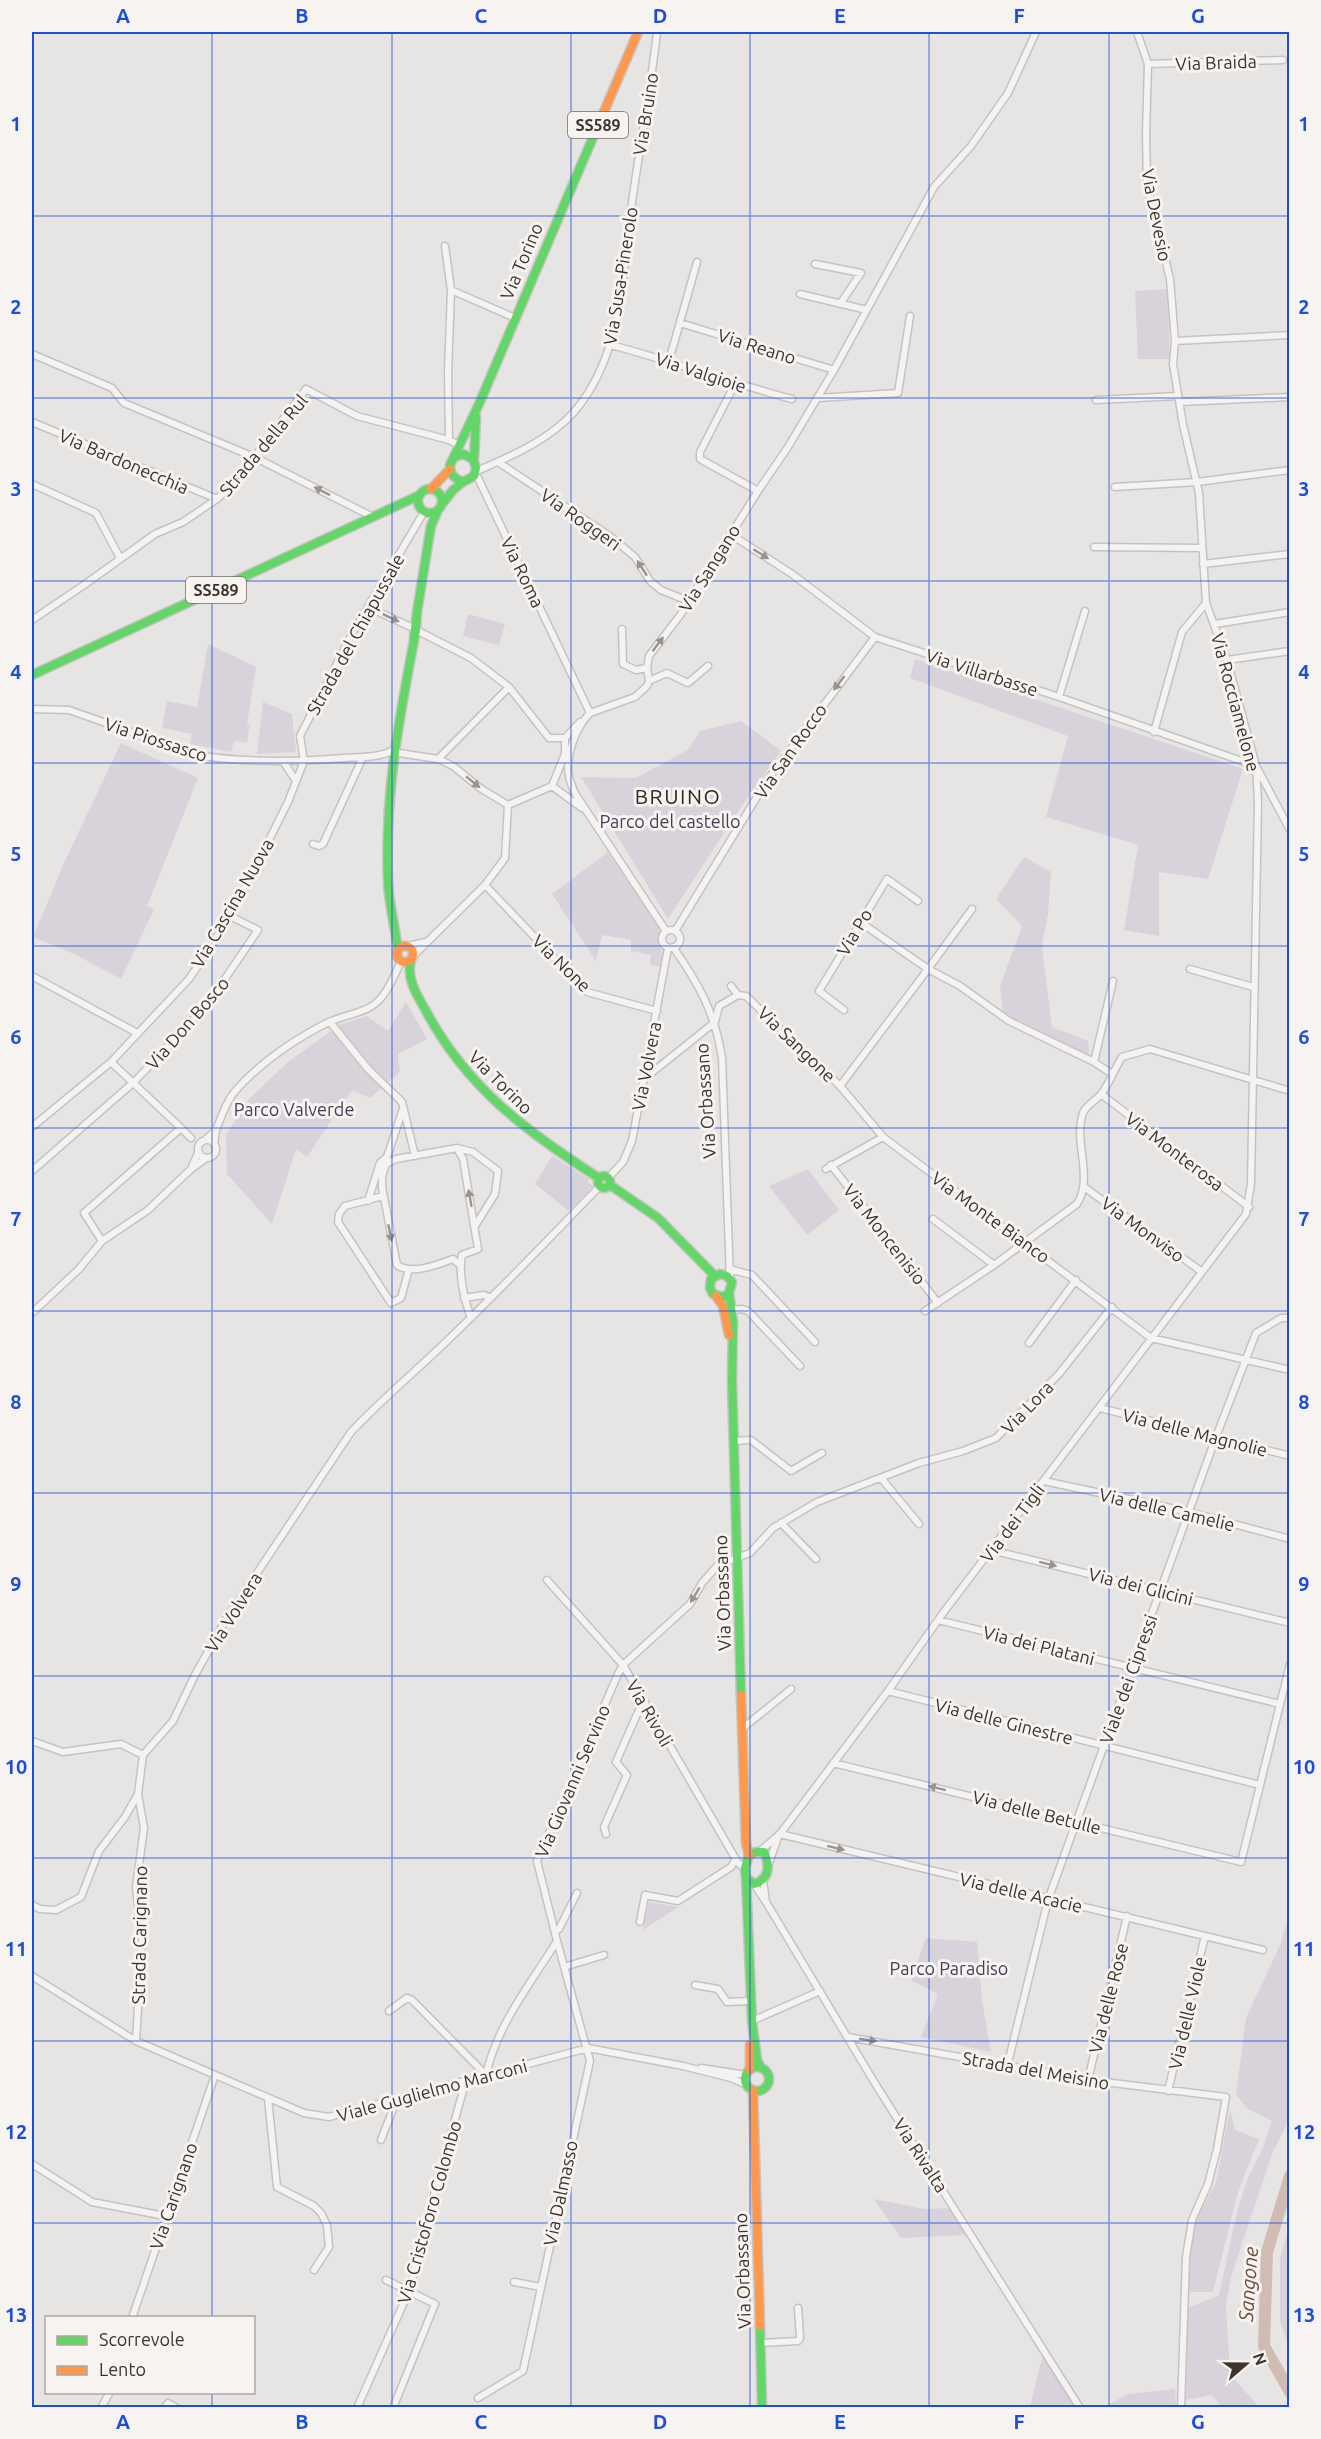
<svg xmlns="http://www.w3.org/2000/svg" width="1321" height="2439" font-family="Ubuntu,sans-serif">
  <rect width="100%" height="100%" fill="#e7e5e3"/>
  <path fill="#d8d2da" d="M1167,289L1170,359H1138L1135,291Z
    M468,614L505,624L499,645L463,636Z
    M208,644L256,667L247,724H250L247,743L234,741L231,752L190,744L192,734L162,728L167,701L197,707Z
    M915,659L1243,769L1208,879L1159,872V936L1124,930L1138,845L1046,817L1068,736L910,678Z
    M263,702L292,714L296,752L257,754Z
    M741,721L781,751L741,807L668,919L581,777L636,778L688,750L700,731Z
    M121,743L198,778L147,906L154,909L121,979L74,954L33,937L64,863Z
    M608,852L659,928C658,942 664,953 662,967L650,965L651,955L631,951V940L602,935L596,960L602,970L552,894Z
    M1024,857L1051,872L1048,914L1042,946L1052,1027L1088,1041L1089,1055L1017,1022L1003,1011L1000,986L1022,926L996,899Z
    M406,1002L427,1039L398,1054L400,1072L370,1098L352,1090L307,1157L296,1149L272,1224L227,1174L226,1135L249,1099L288,1062L339,1025L367,1016L388,1031Z
    M552,1156L589,1179L588,1182L593,1186L569,1211L535,1184Z
    M808,1169L839,1210L807,1235L769,1186Z
    M649,1902L678,1907L643,1930Z
    M1289,1915V2120L1272,2154L1231,2277L1226,2305L1230,2374L1259,2407H1222L1212,2395L1185,2400L1188,2308L1219,2295L1237,2212L1247,2180L1262,2150L1272,2121L1248,2109L1236,2095L1246,2018L1280,1945Z
    M926,1938L977,1942L982,2000L991,2052L921,2037L938,1994L911,1980Z
    M1230,2109L1235,2130L1259,2139L1238,2192L1213,2292H1188L1190,2251L1195,2222L1216,2182Z
    M874,2199L925,2209L949,2208L966,2235L901,2238Z
    M1289,2227L1290,2345H1289L1280,2322V2258Z
    M1043,2354L1077,2407H1030Z
    M1175,2389L1176,2407H1104L1128,2394Z"/>
  <g fill="none" stroke-linecap="round" stroke-linejoin="round">
    <path stroke="#d0bcb3" stroke-width="12" d="M1290,2176L1267,2252L1264,2346L1290,2392"/>
    <g stroke="#c5c3c1" stroke-width="9">
      <path id="street" d="M1148,64L1283,60
        M445,246L451,290L448,372L449,440
        M815,264L861,273L840,304
        M451,290L515,318
        M800,294L867,310
        M680,323L834,370
        M1175,341L1290,335
        M611,345C672,361 731,383 792,399
        M32,354L112,388L124,403L254,457L373,517
        M669,361L697,262
        M735,384L700,452V459L758,491
        M817,398L898,393L910,316
        M1096,400L1178,396
        M1180,402L1290,397
        M32,422L217,499
        M498,462L611,537L635,557L650,581L661,590L688,601
        M477,471C511,456 548,441 574,412C625,353 622,268 633,195C641,140 651,86 657,32
        M474,476L478,478L590,713
        M32,484L96,513L120,558
        M1115,487L1197,482L1290,470
        M730,534L792,574L875,637L1059,697L1256,766L1290,830
        M1094,547L1201,548
        M1203,564L1290,554
        M368,607L413,628
        M32,620L84,585L155,534L183,522L217,499L237,480L306,389L357,416L449,440L459,445
        M1215,624L1290,612
        M622,629L623,664L636,670L647,668
        M416,630L471,658L509,687
        M1227,660L1290,651
        M649,681L667,673L688,683L708,666
        M1059,697L1085,611
        M32,709L69,710L197,755C245,763 296,762 344,758C361,757 378,758 394,750L399,753L438,759L453,766L480,788L508,805
        M590,713L635,697L647,686L649,681L647,668L649,656L681,614L758,491L788,447L834,370L934,187L971,146L1008,93L1036,32
        M590,713C576,727 565,756 569,776C570,783 573,789 576,795L666,931
        M580,722L565,738V754L552,786L582,808
        M1154,732L1182,632L1206,603
        M438,759L509,687L549,738H565
        M283,761L296,781
        M508,805L552,786
        M313,844L319,846L323,844L363,757
        M485,885L587,992L657,1011
        M860,922L928,969L972,909
        M662 939a9 9 0 1 1 18 0a9 9 0 1 1-18 0Z
        M675,931L766,782L875,637
        M407,946L426,942
        M673,947C699,984 715,1013 722,1058L730,1279
        M412,957L485,885L505,858L508,805
        M1190,969L1253,987
        M32,976L137,1033
        M731,986L738,995
        M844,1010L819,991L887,879L918,901
        M330,1022L368,1069L402,1102L415,1156
        M111,1062L181,1128
        M1094,1062L1113,981
        M644,1079L715,1022L719,1006L738,995L746,996L840,1086L883,1137L1151,1338L1290,1370
        M840,1086L928,969L960,986L1009,1021L1094,1062L1112,1074
        M1101,1094L1249,1207
        M32,1127L111,1062L189,979L210,948L245,888L288,802L304,761L300,736L353,632L424,512
        M216,1130C222,1115 227,1100 237,1089C262,1061 298,1037 331,1021C347,1014 369,1013 381,998C390,988 395,973 401,962
        M198 1149a9 9 0 1 1 18 0a9 9 0 1 1-18 0Z
        M205,1140L216,1130L214,1144
        M457,1148L473,1152L498,1171L495,1194L475,1226
        M198,1153L191,1169L205,1159
        M831,1165L938,1303
        M826,1169L883,1137
        M32,1171L134,1082L157,1058L210,1001L258,930L230,916
        M609,1177L623,1162L632,1141L668,948
        M1084,1187L1202,1272
        M383,1196L345,1206L339,1214L338,1222L391,1303L401,1298L409,1269
        M368,1201L380,1163L387,1157L403,1109
        M933,1219L994,1265
        M102,1241L148,1210L191,1169
        M460,1265L453,1259C437,1265 411,1275 397,1265L382,1187V1176L386,1164L396,1159L457,1148L463,1159L478,1249L462,1255C458,1276 464,1298 471,1318
        M729,1269L752,1275L815,1342
        M464,1298L484,1295L491,1298
        M732,1310L742,1309L748,1311L800,1366
        M925,1311L994,1265L1077,1204C1094,1177 1073,1143 1083,1113C1087,1104 1096,1101 1102,1093C1110,1082 1115,1068 1122,1057L1150,1049L1290,1091
        M32,1313L79,1269L102,1241L84,1213L181,1128L191,1138
        M1029,1343L1076,1280
        M1100,1408L1290,1456
        M734,1441L751,1440L791,1471L822,1453
        M881,1478L919,1524
        M1044,1481L1189,1512L1290,1539
        M781,1523L816,1559
        M991,1550L1290,1623
        M547,1580L623,1665L738,1863L745,1868
        M938,1620L1280,1704
        M888,1691L1260,1785
        M743,1728L791,1689
        M32,1741L63,1752L121,1744L143,1755
        M833,1763L1241,1862L1290,1664
        M606,1834L604,1827L627,1775L616,1762L638,1712L645,1704
        M780,1834L1263,1950
        M760,1851L780,1834L888,1691L943,1613L1246,1214L1251,1184L1258,802L1256,766L1227,660L1206,603L1199,493L1183,425L1173,364L1175,341L1170,279L1147,185L1146,134L1148,64L1137,32
        M769,1863L779,1834
        M754,1884L766,1902L763,1880
        M766,1902L876,2085L1080,2408
        M32,1905L40,1909L56,1910L81,1897L99,1851L125,1817L138,1794L143,1755L173,1721L195,1675L225,1621L351,1432C381,1400 416,1371 448,1340C500,1290 550,1238 600,1186
        M640,1922L645,1895L678,1901L731,1867L736,1859
        M555,1931L559,1929L577,1893
        M564,1967L604,1955
        M32,1976L136,2041L304,2113L329,2117L588,2048L683,2066L731,2078L747,2085
        M695,1985L718,1989L727,2002L750,2001
        M389,2011L407,1998L412,2000L486,2075
        M752,2021L820,1991
        M848,2037L1088,2080L1226,2097L1217,2149L1208,2184L1192,2220L1186,2257L1181,2408
        M136,2041L142,1940L136,1887L144,1828L138,1794
        M1007,2067L1048,1900L1216,1437L1256,1333L1281,1318H1290
        M701,2068L746,2075
        M486,2075C497,2025 531,1983 557,1941L537,1861L618,1674L623,1665L690,1604L702,1583L718,1565L750,1553L773,1528L817,1502L919,1463L963,1451L996,1438L1059,1374L1112,1307
        M1088,2080L1127,1916
        M1168,2091L1205,1936
        M268,2098L277,2187L314,2206L321,2213L327,2225L329,2247L314,2270
        M381,2140L397,2099
        M32,2164L92,2202L165,2216
        M386,2280L435,2304L393,2408
        M514,2282L541,2287
        M132,2318L215,2075
        M760,2343L798,2341L800,2338L798,2308
        M478,2398L523,2371L590,2061L557,1941
        M101,2408L110,2392
        M164,2408L168,2403L177,2408
        M357,2408L409,2291L434,2195L466,2080"/>
    </g>
    <g stroke="#c5c3c1" stroke-width="11">
      <path id="fast" d="M455,457L463,454L473,459L476,468L474,476L463,482C454,478 450,475 450,465L479,404L594,135
        M474,459L476,417
        M418 501a12 12 0 1 1 24 0a12 12 0 1 1-24 0Z
        M442,504L453,490L463,482
        M417,612L431,526L437,512
        M32,675L420,495
        M398,950C395,927 389,904 388,882C384,796 400,713 416,630L417,612L414,637
        M411,960C406,979 417,995 426,1011C467,1088 527,1132 599,1178
        M598 1182a6 6 0 1 1 12 0a6 6 0 1 1-12 0Z
        M610,1185L658,1218L715,1276
        M729,1293L723,1297L713,1294L710,1288L711,1279L720,1274L727,1276L732,1282L729,1293L733,1322L732,1381L741,1695
        M756,1852H764C770,1865 770,1879 754,1884L746,1878L745,1868L749,1855Z
        M746,1878L752,2021L757,2060L761,2068
        M745 2079a12 12 0 1 1 24 0a12 12 0 1 1-24 0Z
        M760,2326L762,2408"/>
    </g>
    <g stroke="#c5c3c1" stroke-width="11">
      <path id="slow" d="M594,135L638,32
        M431,489L450,469
        M397 954a8 8 0 1 1 16 0a8 8 0 1 1-16 0Z
        M716,1296L723,1306L729,1335
        M741,1695L746,1844L749,1855
        M750,2045V2070
        M753,2090L760,2326"/>
    </g>
    <use href="#street" stroke="#f4f3f2" stroke-width="6"/>
    <use href="#fast" stroke="#63d668" stroke-width="8"/>
    <use href="#slow" stroke="#ff974d" stroke-width="8"/>
  </g>
  <defs><path id="oneway-solid" d="M-6-.8H1V-3.2L6.5 0L1 3.2V.8H-6Z" transform="scale(1.5)"/></defs>
  <g fill="#9a948e">
    <use href="#oneway-solid" transform="translate(322 491) rotate(-153)"/>
    <use href="#oneway-solid" transform="translate(761 554) rotate(32)"/>
    <use href="#oneway-solid" transform="translate(642 568) rotate(-123)"/>
    <use href="#oneway-solid" transform="translate(391 618) rotate(25)"/>
    <use href="#oneway-solid" transform="translate(658 644) rotate(-53)"/>
    <use href="#oneway-solid" transform="translate(839 683) rotate(128)"/>
    <use href="#oneway-solid" transform="translate(473 782) rotate(39)"/>
    <use href="#oneway-solid" transform="translate(470 1198) rotate(-100)"/>
    <use href="#oneway-solid" transform="translate(390 1233) rotate(79)"/>
    <use href="#oneway-solid" transform="translate(1048 1564) rotate(14)"/>
    <use href="#oneway-solid" transform="translate(695 1595) rotate(121)"/>
    <use href="#oneway-solid" transform="translate(937 1788) rotate(-166)"/>
    <use href="#oneway-solid" transform="translate(836 1848) rotate(14)"/>
    <use href="#oneway-solid" transform="translate(868 2040) rotate(8)"/>
  </g>
  <path fill="none" stroke="#1d4ed8" stroke-width="1.5" stroke-opacity="0.55" d="M212,32V2318M392,32V2408M571,32V2408M750,32V2408M929,32V2408M1109,32V2408M32,216H1290M32,398H1290M32,581H1290M32,763H1290M32,946H1290M32,1128H1290M32,1311H1290M32,1493H1290M32,1676H1290M32,1858H1290M32,2041H1290M32,2223H1290M212,2392V2408"/>
  <g text-anchor="middle" dominant-baseline="central" stroke-width="6" stroke-linejoin="round" paint-order="stroke">
    <g fill="#f6f3f1" stroke="#766d66" stroke-width="1.5">
      <rect x="568" y="112" width="60" height="26" rx="4.5"/>
      <rect x="186" y="577" width="60" height="26" rx="4.5"/>
    </g>
    <g font-size="16" font-weight="bold" fill="#3f342b">
      <text x="598" y="125">SS589</text>
      <text x="216" y="590">SS589</text>
    </g>
    <g font-size="18" fill="#3f342b" stroke="#f6f3f1">
      <text transform="translate(1216 62) rotate(-2)">Via Braida</text>
      <text transform="translate(645 114) rotate(-81)">Via Bruino</text>
      <text transform="translate(1157 215) rotate(79)">Via Devesio</text>
      <text transform="translate(521 261) rotate(-67)">Via Torino</text>
      <text transform="translate(620 276) rotate(-81)">Via Susa-Pinerolo</text>
      <text transform="translate(757 346) rotate(17)">Via Reano</text>
      <text transform="translate(701 372) rotate(18)">Via Valgioie</text>
      <text transform="translate(263 445) rotate(-50)">Strada della Rul</text>
      <text transform="translate(124 461) rotate(23)">Via Bardonecchia</text>
      <text transform="translate(581 519) rotate(35)">Via Roggeri</text>
      <text transform="translate(709 568) rotate(-58)">Via Sangano</text>
      <text transform="translate(523 572) rotate(64)">Via Roma</text>
      <text transform="translate(355 634) rotate(-61)">Strada del Chiapussale</text>
      <text transform="translate(982 672) rotate(18)">Via Villarbasse</text>
      <text transform="translate(1236 702) rotate(75)">Via Rocciamelone</text>
      <text transform="translate(156 739) rotate(18)">Via Piossasco</text>
      <text transform="translate(790 751) rotate(-55)">Via San Rocco</text>
      <text transform="translate(232 903) rotate(-60)">Via Cascina Nuova</text>
      <text transform="translate(854 932) rotate(-59)">Via Po</text>
      <text transform="translate(562 963) rotate(44)">Via None</text>
      <text transform="translate(187 1023) rotate(-49)">Via Don Bosco</text>
      <text transform="translate(797 1044) rotate(44)">Via Sangone</text>
      <text transform="translate(646 1066) rotate(-79)">Via Volvera</text>
      <text transform="translate(501 1082) rotate(45)">Via Torino</text>
      <text transform="translate(705 1101) rotate(-94)">Via Orbassano</text>
      <text transform="translate(1175 1151) rotate(37)">Via Monterosa</text>
      <text transform="translate(991 1217) rotate(36)">Via Monte Bianco</text>
      <text transform="translate(1143 1229) rotate(36)">Via Monviso</text>
      <text transform="translate(885 1234) rotate(52)">Via Moncenisio</text>
      <text transform="translate(1027 1407) rotate(-46)">Via Lora</text>
      <text transform="translate(1195 1432) rotate(14)">Via delle Magnolie</text>
      <text transform="translate(1167 1509) rotate(13)">Via delle Camelie</text>
      <text transform="translate(1012 1523) rotate(-53)">Via dei Tigli</text>
      <text transform="translate(1141 1586) rotate(14)">Via dei Glicini</text>
      <text transform="translate(722 1593) rotate(-92)">Via Orbassano</text>
      <text transform="translate(233 1612) rotate(-58)">Via Volvera</text>
      <text transform="translate(1039 1645) rotate(14)">Via dei Platani</text>
      <text transform="translate(1128 1679) rotate(-70)">Viale dei Cipressi</text>
      <text transform="translate(650 1713) rotate(60)">Via Rivoli</text>
      <text transform="translate(1004 1721) rotate(14)">Via delle Ginestre</text>
      <text transform="translate(572 1781) rotate(-67)">Via Giovanni Servino</text>
      <text transform="translate(1037 1812) rotate(14)">Via delle Betulle</text>
      <text transform="translate(1021 1892) rotate(13)">Via delle Acacie</text>
      <text transform="translate(139 1935) rotate(-89)">Strada Carignano</text>
      <text transform="translate(1108 1998) rotate(-76)">Via delle Rose</text>
      <text transform="translate(1187 2013) rotate(-77)">Via delle Viole</text>
      <text transform="translate(1036 2070) rotate(10)">Strada del Meisino</text>
      <text transform="translate(432 2090) rotate(-15)">Viale Guglielmo Marconi</text>
      <text transform="translate(921 2155) rotate(57)">Via Rivalta</text>
      <text transform="translate(560 2193) rotate(-78)">Via Dalmasso</text>
      <text transform="translate(173 2196) rotate(-71)">Via Carignano</text>
      <text transform="translate(429 2212) rotate(-74)">Via Cristoforo Colombo</text>
      <text transform="translate(742 2271) rotate(-92)">Via Orbassano</text>
    </g>
    <g font-size="18" fill="#4d395a" stroke="#f6f3f1">
      <text x="670" y="821">Parco del castello</text>
      <text x="294" y="1109">Parco Valverde</text>
      <text x="949" y="1968">Parco Paradiso</text>
    </g>
    <g font-size="20" font-style="italic" fill="#704b38" stroke="#f6f3f1">
      <text transform="translate(1248 2284) rotate(-86)">Sangone</text>
    </g>
    <g font-size="21" letter-spacing="1.5" fill="#30261d" stroke="#f6f3f1">
      <text x="678" y="796">BRUINO</text>
    </g>
  </g>
  <rect width="1321" height="2439" fill="none" stroke="#f6f3f1" stroke-width="66"/>
  <rect x="45" y="2316" width="210" height="78" fill="#f6f3f1" stroke="#ada7a2" stroke-width="1.5"/>
  <rect x="57" y="2336" width="30" height="9" fill="#63d668" stroke="#ada7a2" stroke-width="1.5"/>
  <text x="99" y="2346" font-size="18" fill="#3f342b">Scorrevole</text>
  <rect x="57" y="2366" width="30" height="9" fill="#ff974d" stroke="#ada7a2" stroke-width="1.5"/>
  <text x="99" y="2376" font-size="18" fill="#3f342b">Lento</text>
  <g transform="translate(1246 2364) rotate(70)" stroke="#f6f3f1" stroke-width="4.5" paint-order="stroke">
  <path d="M0-4.5L10 22L0 15L-10 22Z" fill="#3f342b"/>
  <text y="-9" font-size="16" font-weight="bold" text-anchor="middle" fill="#3f342b">N</text>
  </g>
  <rect x="33" y="33" width="1255" height="2373" fill="none" stroke="#1d4ed8" stroke-width="2"/>
  <g font-size="20" text-anchor="middle" font-weight="bold" fill="#1d4ed8">
    <text x="123" y="23">A</text>
    <text x="302" y="23">B</text>
    <text x="481" y="23">C</text>
    <text x="660" y="23">D</text>
    <text x="840" y="23">E</text>
    <text x="1019" y="23">F</text>
    <text x="1198" y="23">G</text>
    <text x="16" y="131">1</text>
    <text x="1304" y="131">1</text>
    <text x="16" y="314">2</text>
    <text x="1304" y="314">2</text>
    <text x="16" y="496">3</text>
    <text x="1304" y="496">3</text>
    <text x="16" y="679">4</text>
    <text x="1304" y="679">4</text>
    <text x="16" y="861">5</text>
    <text x="1304" y="861">5</text>
    <text x="16" y="1044">6</text>
    <text x="1304" y="1044">6</text>
    <text x="16" y="1226">7</text>
    <text x="1304" y="1226">7</text>
    <text x="16" y="1409">8</text>
    <text x="1304" y="1409">8</text>
    <text x="16" y="1591">9</text>
    <text x="1304" y="1591">9</text>
    <text x="16" y="1774">10</text>
    <text x="1304" y="1774">10</text>
    <text x="16" y="1956">11</text>
    <text x="1304" y="1956">11</text>
    <text x="16" y="2139">12</text>
    <text x="1304" y="2139">12</text>
    <text x="16" y="2322">13</text>
    <text x="1304" y="2322">13</text>
    <text x="123" y="2429">A</text>
    <text x="302" y="2429">B</text>
    <text x="481" y="2429">C</text>
    <text x="660" y="2429">D</text>
    <text x="840" y="2429">E</text>
    <text x="1019" y="2429">F</text>
    <text x="1198" y="2429">G</text>
  </g>
</svg>
